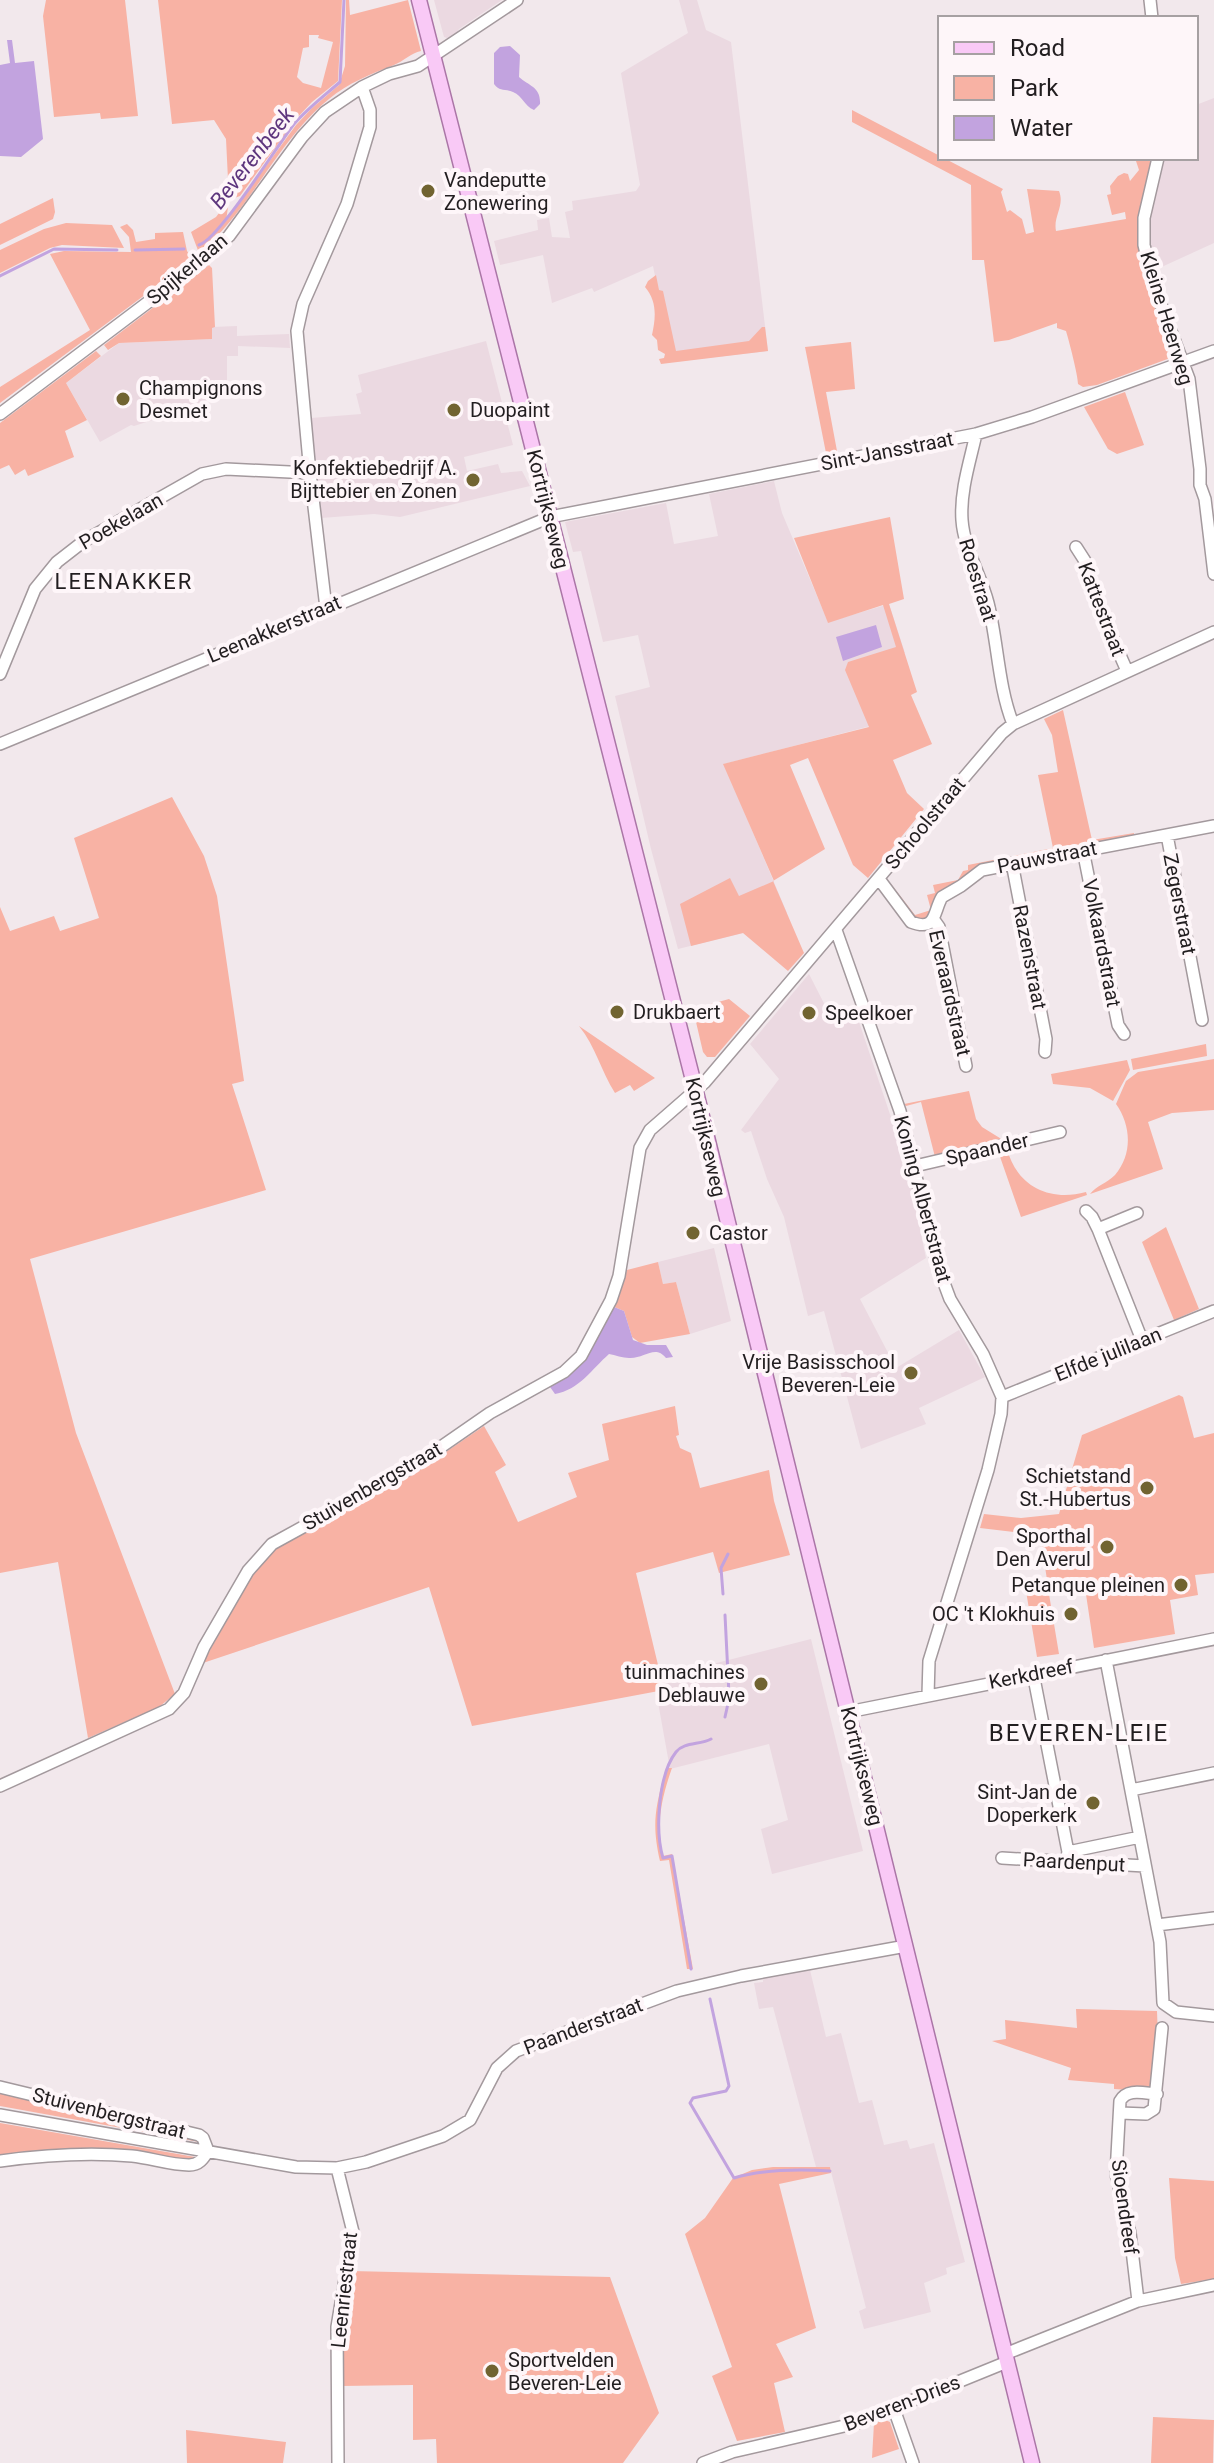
<svg xmlns="http://www.w3.org/2000/svg" width="1214" height="2463" font-family="Roboto,sans-serif">
  <rect width="100%" height="100%" fill="#f2e8ec"/>
  <path fill="#ebd9e1" d="M434,0H502L459,29L454,36L447,38L444,37Z
    M679,0H697L706,30L731,42L768,351L672,362L653,266L594,292L592,288L552,303L543,255L500,265L494,241L538,230L537,220L549,218L552,237L570,238L565,212L573,210L572,201L636,191L640,185L621,73L688,33Z
    M1214,98V243L1155,270L1149,241V216L1164,158H1196V105Z
    M237,326V336L289,334L290,348L238,346V356H227V396L134,426L131,425L100,442L66,383L119,343L211,339L212,327Z
    M486,341L513,445L464,457L467,471L498,464L501,473L522,471L530,486L400,517L374,514L321,518L311,418L361,414L356,394L362,392L358,375Z
    M774,481L782,513L828,622L889,604L905,653L855,669L878,724L724,764L787,913L743,933L678,949L651,849L615,696L650,687L638,635L603,642L581,551L573,552L565,522L666,503L674,544L718,536L709,494Z
    M809,974L834,1023L855,1010L906,1162L926,1258L860,1299L896,1368L959,1330L985,1377L919,1408L926,1424L861,1449L824,1311L808,1316L784,1217L767,1179L751,1131L745,1133L741,1130L779,1079L750,1044Z
    M714,1248L731,1321L690,1334L676,1282L663,1284L658,1262Z
    M811,1639L863,1851L772,1874L761,1829L788,1820L769,1744L670,1769L656,1691L664,1690L661,1677Z
    M810,1970L826,2037L841,2033L859,2103L872,2100L884,2145L907,2140L910,2149L934,2143L965,2262L946,2268L947,2274L924,2283L931,2312L864,2329L859,2311L866,2308L830,2168L816,2167L773,2007L759,2009L754,1983L763,1982V1977Z"/>
  <path fill="#f8b2a4" fill-rule="evenodd" d="M46,0H125L138,116L101,119L100,113L54,117L43,16Z
    M158,0H342L338,81L312,102L297,118L240,196L229,200L226,221L296,125L311,109L339,85L345,66L346,0H349L350,15L408,0L421,51C411,53 404,61 394,65C371,74 348,83 329,99C276,142 251,210 199,253L191,232L216,217L229,200L226,139L214,120L172,124ZM309,35H319L318,38L333,42L321,88L303,83L297,77L303,48L309,47Z
    M852,110L1003,189L1001,192L1007,212L1010,210L1022,219L1026,234L1034,232L1027,189L1059,191C1065,206 1053,216 1056,231L1126,219L1125,212L1112,215L1107,195L1111,194L1110,186L1118,176L1124,173L1128,174L1130,181L1139,170L1135,158H1155C1142,201 1133,235 1145,281C1153,306 1167,331 1173,357L1097,385L1083,387L1078,384C1078,375 1069,341 1066,331L1057,328V323L1009,340L994,342L984,260H972L971,185L852,122Z
    M53,198L55,212L53,219L0,245V224Z
    M66,223L112,225L124,248L62,245L50,248L0,273V250L44,229Z
    M127,224L133,230L136,242L155,239V233L183,232L187,251L193,259L0,403V387L90,330L50,254L64,251L131,252L129,237L120,227Z
    M209,265L212,268L215,327L212,328V339L119,343L108,350L104,345Z
    M656,275L659,290L663,291L676,351L749,341L762,327H765L768,351L661,364L659,359L664,358L665,354L658,350L657,340L652,335C656,317 657,301 645,287L648,281Z
    M851,342L855,389L826,392L837,451L826,453L805,347Z
    M96,351L101,356L66,383L87,420L65,431L74,457L28,476L25,469L15,475L9,465L0,469V423Z
    M1125,392L1144,445L1117,454L1108,449L1084,407Z
    M890,517L904,599L889,604L917,692L911,695L932,744L893,760L907,793L924,809L868,878L853,865L808,758L790,765L825,849L773,881L804,953L788,971L743,933L691,946L680,904L730,878L739,896L774,881L723,764L869,727L845,670L848,662L896,647L883,605L828,623L794,538Z
    M1063,710L1092,840L1134,833V837L976,869L930,918L915,921L889,885L891,884L915,915L931,910L927,895L935,893L933,885L958,880L963,871L968,870V865L1053,848L1038,775L1058,772L1052,735L1044,719Z
    M172,797L204,856L217,896L244,1081L232,1084L266,1190L30,1259L76,1433L175,1694L159,1707L88,1738L58,1562L0,1573V907L10,931L54,916L60,931L99,918L74,838Z
    M729,999L750,1016L715,1057H707L703,1052L693,1009Z
    M579,1026L655,1078L634,1091L630,1085L615,1093C601,1071 596,1047 579,1026Z
    M1206,1044L1207,1056L1133,1070L1131,1059Z
    M1214,1059V1110L1172,1113L1148,1122L1163,1169L1090,1194C1096,1186 1107,1183 1115,1175C1133,1154 1131,1125 1116,1104L1126,1081L1138,1072Z
    M1127,1060L1130,1070L1113,1101L1090,1088L1053,1084L1051,1074Z
    M969,1091L976,1119L982,1127L1003,1140L935,1157L921,1102L906,1106L904,1104Z
    M1007,1149C1017,1186 1049,1202 1086,1192L1087,1195L1021,1217L998,1151Z
    M1166,1227L1199,1309L1174,1320L1142,1242Z
    M658,1262L663,1284L676,1282L690,1334L640,1343L632,1337L624,1311L614,1307L627,1270Z
    M1179,1395L1183,1397L1194,1438L1214,1433V1573L1195,1575L1198,1595L1170,1600L1175,1634L1094,1648L1084,1581L1048,1586L1040,1535L980,1528L984,1514L1021,1518L1059,1514L1082,1435Z
    M675,1406L679,1435L676,1436L680,1448L691,1453L700,1488L769,1470L774,1501L790,1555L719,1573L713,1552L636,1573L664,1690L472,1726L429,1587L203,1663L254,1571L278,1546L412,1475L484,1426L506,1465L495,1472L518,1522L577,1497L568,1473L609,1460L602,1424Z
    M1048,1588L1059,1654L1037,1657L1026,1591Z
    M666,1768H672C662,1796 655,1826 663,1856L672,1854L693,1969H687L669,1860L660,1861C651,1822 656,1806 666,1768Z
    M1076,2009L1157,2011L1158,2038L1153,2086L1147,2091L1114,2089V2084L1068,2080L1071,2068L992,2041L1006,2039L1005,2020L1077,2028Z
    M0,2089L198,2137L199,2142L0,2106Z
    M0,2123L201,2158L190,2163L141,2154L0,2160Z
    M773,2167H830L831,2173L779,2184L816,2328L776,2344L793,2377L774,2383L785,2432L737,2441L712,2376L732,2367L685,2234L705,2218L733,2178L752,2170Z
    M1169,2178L1214,2181V2279L1181,2284L1175,2258Z
    M351,2271L610,2277L659,2413L623,2463H437L436,2439L413,2440V2385L341,2386V2329Z
    M1153,2417L1214,2420L1213,2463H1151Z
    M883,2419L890,2422L899,2449L872,2458L874,2423Z
    M186,2430L286,2442L283,2463H187Z"/>
  <path fill="#c2a3df" d="M7,40H12L15,63L34,61L43,139L21,157L0,156V65L10,63Z
    M510,46L520,55L519,77C529,86 541,87 540,104L534,110C524,106 523,96 513,92C503,88 500,92 494,84V53L500,47Z
    M876,625L882,647L843,661L836,637Z
    M614,1307L624,1311L633,1340L647,1345H666L673,1357L666,1358C655,1344 644,1359 629,1358C623,1358 615,1355 609,1354C592,1369 579,1390 555,1394L550,1387L570,1374L584,1361Z"/>
  <g fill="none" stroke-linecap="round" stroke-linejoin="round">
    <path stroke="#c2a3df" stroke-width="3" d="M199,245C219,239 277,146 294,124C308,108 324,96 340,82L344,0
      M135,250L184,249
      M0,276L54,249L117,250
      M723,1594L721,1568L728,1554
      M725,1615L729,1695
      M725,1717L729,1699
      M691,1969L672,1856L663,1858C655,1831 658,1775 676,1752C684,1742 700,1745 711,1739
      M710,1999L729,2086L726,2091L693,2098L690,2103L734,2178C765,2169 798,2169 830,2171"/>
    <g stroke="#a3999d" stroke-width="14">
      <path id="minor" d="M1150,0L1152,18
        M1158,158L1144,218V245L1154,286L1189,379L1200,469V485L1205,499L1214,574
        M0,414L200,263L229,236L302,137L325,112L362,87L389,74L418,66L517,0
        M976,434C970,461 960,491 962,520C964,549 981,575 988,603C998,643 998,686 1013,724
        M1076,547L1085,561L1090,587L1127,671
        M326,608L310,473L297,331L303,304L347,204L370,127V110L362,87
        M0,674L35,589L57,562L84,541L202,474L226,469L310,473
        M0,744L550,517L976,434L1032,417L1214,351
        M1167,835L1202,1020
        M1083,850L1118,1025L1124,1034
        M1012,863L1046,1039L1045,1052
        M879,879L911,922C937,932 933,912 942,897L961,886L982,870L1214,826
        M934,920L939,927L966,1066
        M836,930L900,1111L938,1267L950,1299L983,1354L1002,1397L1001,1414L988,1470L929,1661L928,1695
        M915,1166L1060,1132
        M1086,1211L1092,1217L1098,1229L1142,1340
        M1098,1229L1137,1213
        M1002,1397L1214,1311
        M1106,1660L1160,1942L1163,2003L1176,2012L1214,2016
        M1033,1673L1068,1852L1066,1861
        M848,1712L1214,1639
        M0,1786L169,1709L184,1693L204,1647L248,1571L272,1544L412,1467L490,1413L564,1372L581,1356L611,1300L619,1276L640,1148L650,1130L705,1082L1002,733L1013,724L1214,632
        M1131,1790L1214,1773
        M1068,1852L1140,1837
        M1002,1858L1145,1866
        M1157,1925L1214,1918
        M0,2087L199,2135L203,2138L208,2151
        M1120,2113L1146,2114L1154,2109L1162,2028
        M0,2115L296,2167L337,2168L366,2162L443,2136L470,2120L497,2068L516,2051L677,1991L741,1976L906,1946
        M0,2161C44,2155 88,2152 132,2156C151,2158 170,2165 189,2165C199,2165 203,2159 208,2151
        M337,2168L353,2232L337,2327L338,2463
        M1138,2301L1130,2233L1116,2174L1120,2101C1127,2088 1143,2093 1157,2094
        M1005,2354L1138,2301L1214,2285
        M894,2409L913,2463
        M703,2463L732,2452L857,2423L1007,2362"/>
    </g>
    <g stroke="#ab76a7" stroke-width="17">
      <path id="major" d="M419,0L696,1092L1032,2463"/>
    </g>
    <use href="#minor" stroke="#fff" stroke-width="11"/>
    <use href="#major" stroke="#f9c9f6" stroke-width="14"/>
  </g>
  <g fill="#716431" stroke="#fef6f9" stroke-width="3">
    <circle cx="428" cy="191" r="8"/>
    <circle cx="123" cy="399" r="8"/>
    <circle cx="454" cy="410" r="8"/>
    <circle cx="473" cy="480" r="8"/>
    <circle cx="617" cy="1012" r="8"/>
    <circle cx="809" cy="1013" r="8"/>
    <circle cx="693" cy="1233" r="8"/>
    <circle cx="911" cy="1373" r="8"/>
    <circle cx="1147" cy="1488" r="8"/>
    <circle cx="1107" cy="1547" r="8"/>
    <circle cx="1181" cy="1585" r="8"/>
    <circle cx="1071" cy="1614" r="8"/>
    <circle cx="761" cy="1684" r="8"/>
    <circle cx="1093" cy="1803" r="8"/>
    <circle cx="492" cy="2371" r="8"/>
  </g>
  <g text-anchor="middle" dominant-baseline="central" stroke-width="8" stroke-linejoin="round" paint-order="stroke">
    <g font-size="20" fill="#221e20" stroke="#fef6f9" text-anchor="end">
      <text x="444" y="180" text-anchor="start">Vandeputte<tspan x="444" dy="23">Zonewering</tspan></text>
      <text x="139" y="388" text-anchor="start">Champignons<tspan x="139" dy="23">Desmet</tspan></text>
      <text x="470" y="410" text-anchor="start">Duopaint</text>
      <text x="457" y="468">Konfektiebedrijf A.<tspan x="457" dy="23">Bijttebier en Zonen</tspan></text>
      <text x="633" y="1012" text-anchor="start">Drukbaert</text>
      <text x="825" y="1013" text-anchor="start">Speelkoer</text>
      <text x="709" y="1233" text-anchor="start">Castor</text>
      <text x="895" y="1362">Vrije Basisschool<tspan x="895" dy="23">Beveren-Leie</tspan></text>
      <text x="1131" y="1476">Schietstand<tspan x="1131" dy="23">St.-Hubertus</tspan></text>
      <text x="1091" y="1536">Sporthal<tspan x="1091" dy="23">Den Averul</tspan></text>
      <text x="1165" y="1585">Petanque pleinen</text>
      <text x="1055" y="1614">OC 't Klokhuis</text>
      <text x="745" y="1672">tuinmachines<tspan x="745" dy="23">Deblauwe</tspan></text>
      <text x="1077" y="1792">Sint-Jan de<tspan x="1077" dy="23">Doperkerk</tspan></text>
      <text x="508" y="2360" text-anchor="start">Sportvelden<tspan x="508" dy="23">Beveren-Leie</tspan></text>
    </g>
    <g font-size="20" fill="#221e20" stroke="#fef6f9">
      <text transform="translate(187 269) rotate(-40)">Spijkerlaan</text>
      <text transform="translate(1167 318) rotate(73)">Kleine Heerweg</text>
      <text transform="translate(887 451) rotate(-11)">Sint-Jansstraat</text>
      <text transform="translate(548 509) rotate(76)">Kortrijkseweg</text>
      <text transform="translate(121 521) rotate(-30)">Poekelaan</text>
      <text transform="translate(978 580) rotate(73)">Roestraat</text>
      <text transform="translate(1102 609) rotate(69)">Kattestraat</text>
      <text transform="translate(274 629) rotate(-23)">Leenakkerstraat</text>
      <text transform="translate(925 823) rotate(-50)">Schoolstraat</text>
      <text transform="translate(1047 857) rotate(-11)">Pauwstraat</text>
      <text transform="translate(1180 904) rotate(79)">Zegerstraat</text>
      <text transform="translate(1102 943) rotate(79)">Volkaardstraat</text>
      <text transform="translate(1030 957) rotate(79)">Razenstraat</text>
      <text transform="translate(950 993) rotate(77)">Everaardstraat</text>
      <text transform="translate(706 1137) rotate(77)">Kortrijkseweg</text>
      <text transform="translate(987 1149) rotate(-13)">Spaander</text>
      <text transform="translate(923 1199) rotate(75)">Koning Albertstraat</text>
      <text transform="translate(1108 1354) rotate(-22)">Elfde julilaan</text>
      <text transform="translate(372 1486) rotate(-30)">Stuivenbergstraat</text>
      <text transform="translate(1031 1674) rotate(-11)">Kerkdreef</text>
      <text transform="translate(862 1766) rotate(76)">Kortrijkseweg</text>
      <text transform="translate(1074 1862) rotate(3)">Paardenput</text>
      <text transform="translate(583 2026) rotate(-21)">Paanderstraat</text>
      <text transform="translate(109 2113) rotate(14)">Stuivenbergstraat</text>
      <text transform="translate(1125 2207) rotate(82)">Sioendreef</text>
      <text transform="translate(344 2290) rotate(-84)">Leenriestraat</text>
      <text transform="translate(902 2403) rotate(-21)">Beveren-Dries</text>
    </g>
    <g font-size="22" font-style="italic" fill="#5e367e" stroke="#fef6f9">
      <text transform="translate(252 158) rotate(-52)">Beverenbeek</text>
    </g>
    <g font-size="22" letter-spacing="2" fill="#221e20" stroke="#fef6f9">
      <text x="124" y="581">LEENAKKER</text>
    </g>
    <g font-size="24" letter-spacing="2" fill="#221e20" stroke="#fef6f9">
      <text x="1079" y="1733">BEVEREN-LEIE</text>
    </g>
  </g>
  <rect x="938" y="16" width="260" height="144" fill="#fef6f9" stroke="#a6a0a2" stroke-width="2"/>
  <rect x="954" y="42" width="40" height="12" fill="#f9c9f6" stroke="#a6a0a2" stroke-width="2"/>
  <text x="1010" y="56" font-size="24" fill="#221e20">Road</text>
  <rect x="954" y="76" width="40" height="24" fill="#f8b2a4" stroke="#a6a0a2" stroke-width="2"/>
  <text x="1010" y="96" font-size="24" fill="#221e20">Park</text>
  <rect x="954" y="116" width="40" height="24" fill="#c2a3df" stroke="#a6a0a2" stroke-width="2"/>
  <text x="1010" y="136" font-size="24" fill="#221e20">Water</text>
</svg>
